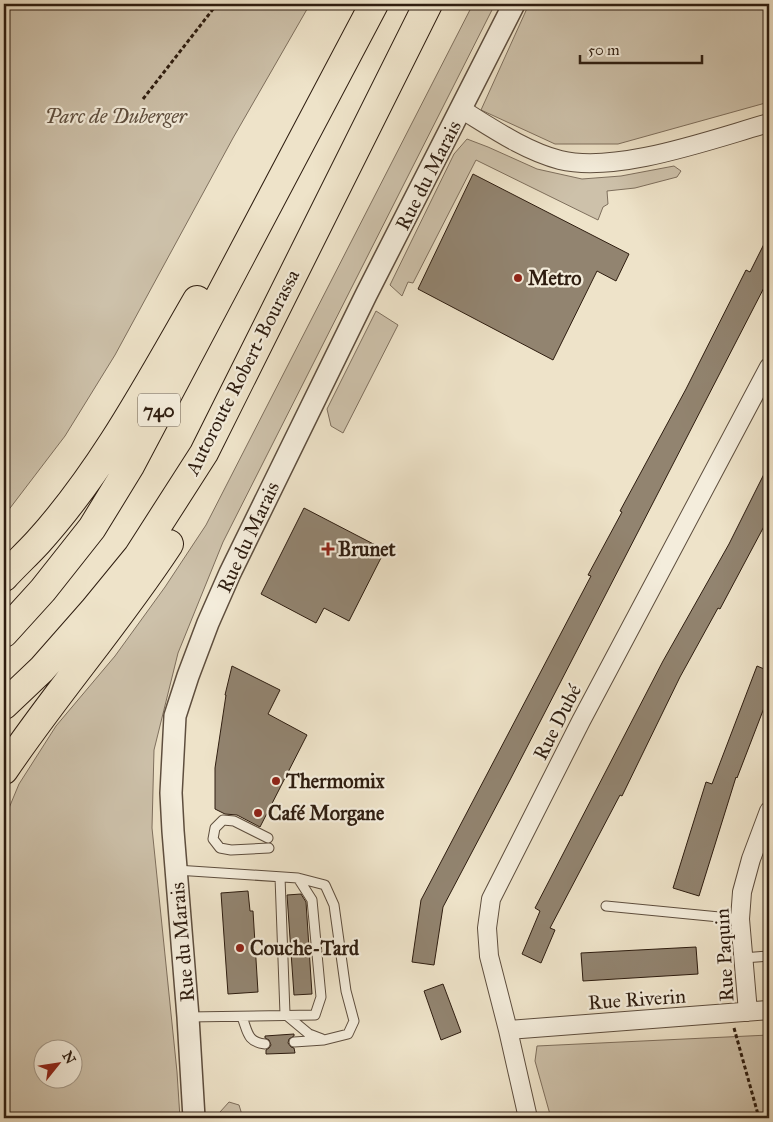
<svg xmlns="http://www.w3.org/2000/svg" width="773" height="1122" font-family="'IM FELL Great Primer',serif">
  <rect width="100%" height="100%" fill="#eee3c9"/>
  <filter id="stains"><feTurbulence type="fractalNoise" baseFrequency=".004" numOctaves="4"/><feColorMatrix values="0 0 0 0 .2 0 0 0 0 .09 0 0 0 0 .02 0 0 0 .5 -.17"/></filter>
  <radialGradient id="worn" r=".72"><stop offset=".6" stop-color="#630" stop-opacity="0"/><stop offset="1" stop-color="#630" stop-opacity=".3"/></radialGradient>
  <path fill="#cdc1aa" stroke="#7e6f5d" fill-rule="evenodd" d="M4,4H310L233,138L115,355L65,436L4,516Z
    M473,4H495L223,542L178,653L154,750L152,828L177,1072L180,1118H4V820L19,784L56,726L115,656L165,587L206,525ZM42,1050H72V1080H42Z
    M529,4H769V102L618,144H555L481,110Z
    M467,139L488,147L537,169L582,179L621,176L674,166L681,171L677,177L635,188L607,191L608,204L603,207L598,220L476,160L413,283L408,282L402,296L390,285L454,154Z
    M376,311L398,325L343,433L331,426L327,409Z
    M769,1035V1118H551L535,1061L537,1046Z
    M229,1102L239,1105L243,1118H221L220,1112Z"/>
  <path fill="#928470" stroke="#2e1d10" d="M473,174L629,254L616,281L597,271L553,360L418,289Z
    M769,234V278L510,780L443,907L434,965L412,962L421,900L591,576L588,575L622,512L620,511L686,389L746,270L750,272Z
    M769,464V517L720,609L718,608L680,677L622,796L620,795L550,928L555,930L541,963L522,954L540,911L535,908L663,661L729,544Z
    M304,508L385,550L349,621L324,608L316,623L261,594Z
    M232,666L280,690L268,714L307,735L260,827L237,815L225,814L215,809V768L226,695H225Z
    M757,666L769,671V695L737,778L736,777L699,896L673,888L706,782L712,784Z
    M248,891L250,911H253L258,992L228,994L221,893Z
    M301,894L306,902L312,994L294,995L287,895Z
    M696,947L698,974L583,981L581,953Z
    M443,984L461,1032L441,1040L424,991Z
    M294,1034V1036L289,1039L288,1043L291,1047L294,1048L295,1053L266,1054V1050L269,1048L271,1045L269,1040L265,1038V1036Z"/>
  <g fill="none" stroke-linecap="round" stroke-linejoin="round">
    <g stroke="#5e4e3e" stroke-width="11">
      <path id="service" d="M268,838L234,821L223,820L215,828L213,839L220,848L231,850L269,848
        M176,870L298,878L312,900L321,997L315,1015L188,1017
        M280,877L285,1014L309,1034L322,1039
        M606,906L740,919
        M743,958L769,956
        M242,1017C248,1032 247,1042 265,1044
        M294,1042L324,1040L348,1034L354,1021L346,991L334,905L325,885L298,878"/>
    </g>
    <g stroke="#5e4e3e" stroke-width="20">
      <path id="minor" d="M461,109C492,128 525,151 560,160C617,174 712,139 769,123
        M748,1012L740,919L742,892L751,859L769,811
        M508,1030L769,1010
        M528,1118L508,1030L489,956L487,928L491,899L581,721L769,367"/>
    </g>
    <g stroke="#5e4e3e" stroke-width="24">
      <path id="tertiary" d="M194,1118L188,1017L173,831L171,793L175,716L188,676L208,623L230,573L366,295L514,4"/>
    </g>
    <g stroke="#2e1d10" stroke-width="30">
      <path id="motorway" d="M4,577C15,565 27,554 38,542C103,470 149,383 197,300
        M4,633L43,590L92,528L130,466L374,4
        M4,705L42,669L93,611L138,556L204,453L428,4
        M4,770C56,693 118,622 169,544"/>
    </g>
    <path stroke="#2e1d10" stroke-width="3" stroke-dasharray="4 2.5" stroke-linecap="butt" d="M143,99L217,4
      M734,1028L759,1118"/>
    <use href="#service" stroke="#f4eddc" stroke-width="9"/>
    <use href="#minor" stroke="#f4eddc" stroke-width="18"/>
    <use href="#tertiary" stroke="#f4eddc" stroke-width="21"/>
    <use href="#motorway" stroke="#eee3c9" stroke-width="28"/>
  </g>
  <g fill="#8f2418" stroke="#f4eddc" stroke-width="2">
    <circle cx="518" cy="278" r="5"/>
    <path d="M325.5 541.5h5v5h5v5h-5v5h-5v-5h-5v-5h5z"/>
    <circle cx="276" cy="781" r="5"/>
    <circle cx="258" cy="813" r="5"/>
    <circle cx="240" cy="948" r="5"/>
  </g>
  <g text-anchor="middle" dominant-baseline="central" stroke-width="4.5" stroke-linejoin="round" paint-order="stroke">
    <rect fill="#f4eddc" stroke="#695b4d" stroke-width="1" x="138" y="393.5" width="42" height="33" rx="4"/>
    <g font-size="19" font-weight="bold" fill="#2e1d10">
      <text x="159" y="410">740</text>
    </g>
    <g font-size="20" font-style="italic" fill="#5e4e3e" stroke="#f4eddc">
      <text x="116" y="116">Parc de Duberger</text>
    </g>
    <g font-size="20" fill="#2e1d10" stroke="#f4eddc">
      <text transform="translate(428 175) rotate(-63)">Rue du Marais</text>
      <text transform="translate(242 372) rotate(-63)">Autoroute Robert-Bourassa</text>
      <text transform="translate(248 537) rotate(-65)">Rue du Marais</text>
      <text transform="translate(557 722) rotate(-63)">Rue Dubé</text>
      <text transform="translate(182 942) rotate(-95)">Rue du Marais</text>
      <text transform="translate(724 955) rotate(-93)">Rue Paquin</text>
      <text transform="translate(637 999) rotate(-4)">Rue Riverin</text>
    </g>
    <g font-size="20" font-weight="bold" fill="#2e1d10" stroke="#f4eddc" text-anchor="start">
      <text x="528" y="278">Metro</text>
      <text x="338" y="549">Brunet</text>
      <text x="286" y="781">Thermomix</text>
      <text x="268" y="813">Café Morgane</text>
      <text x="250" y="948">Couche-Tard</text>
    </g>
  </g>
  <rect width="773" height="1122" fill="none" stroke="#eee3c9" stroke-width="20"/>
  <rect x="5" y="5" width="763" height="1112" fill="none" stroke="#2e1d10" stroke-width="2.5"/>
  <rect x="10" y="10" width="753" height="1102" fill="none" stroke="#2e1d10"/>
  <g transform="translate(58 1064) rotate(60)"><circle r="24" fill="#f4eddc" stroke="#a59a8a"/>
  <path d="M0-4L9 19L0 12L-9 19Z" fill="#8f2418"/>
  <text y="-8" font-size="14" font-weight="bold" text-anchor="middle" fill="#2e1d10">N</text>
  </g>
  <path d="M580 55v8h122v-8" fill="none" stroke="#2e1d10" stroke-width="2.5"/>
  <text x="588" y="55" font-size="15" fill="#2e1d10" stroke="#f4eddc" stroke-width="4" paint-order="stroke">50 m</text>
  <rect width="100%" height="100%" filter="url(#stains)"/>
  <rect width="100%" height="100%" fill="url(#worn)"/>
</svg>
